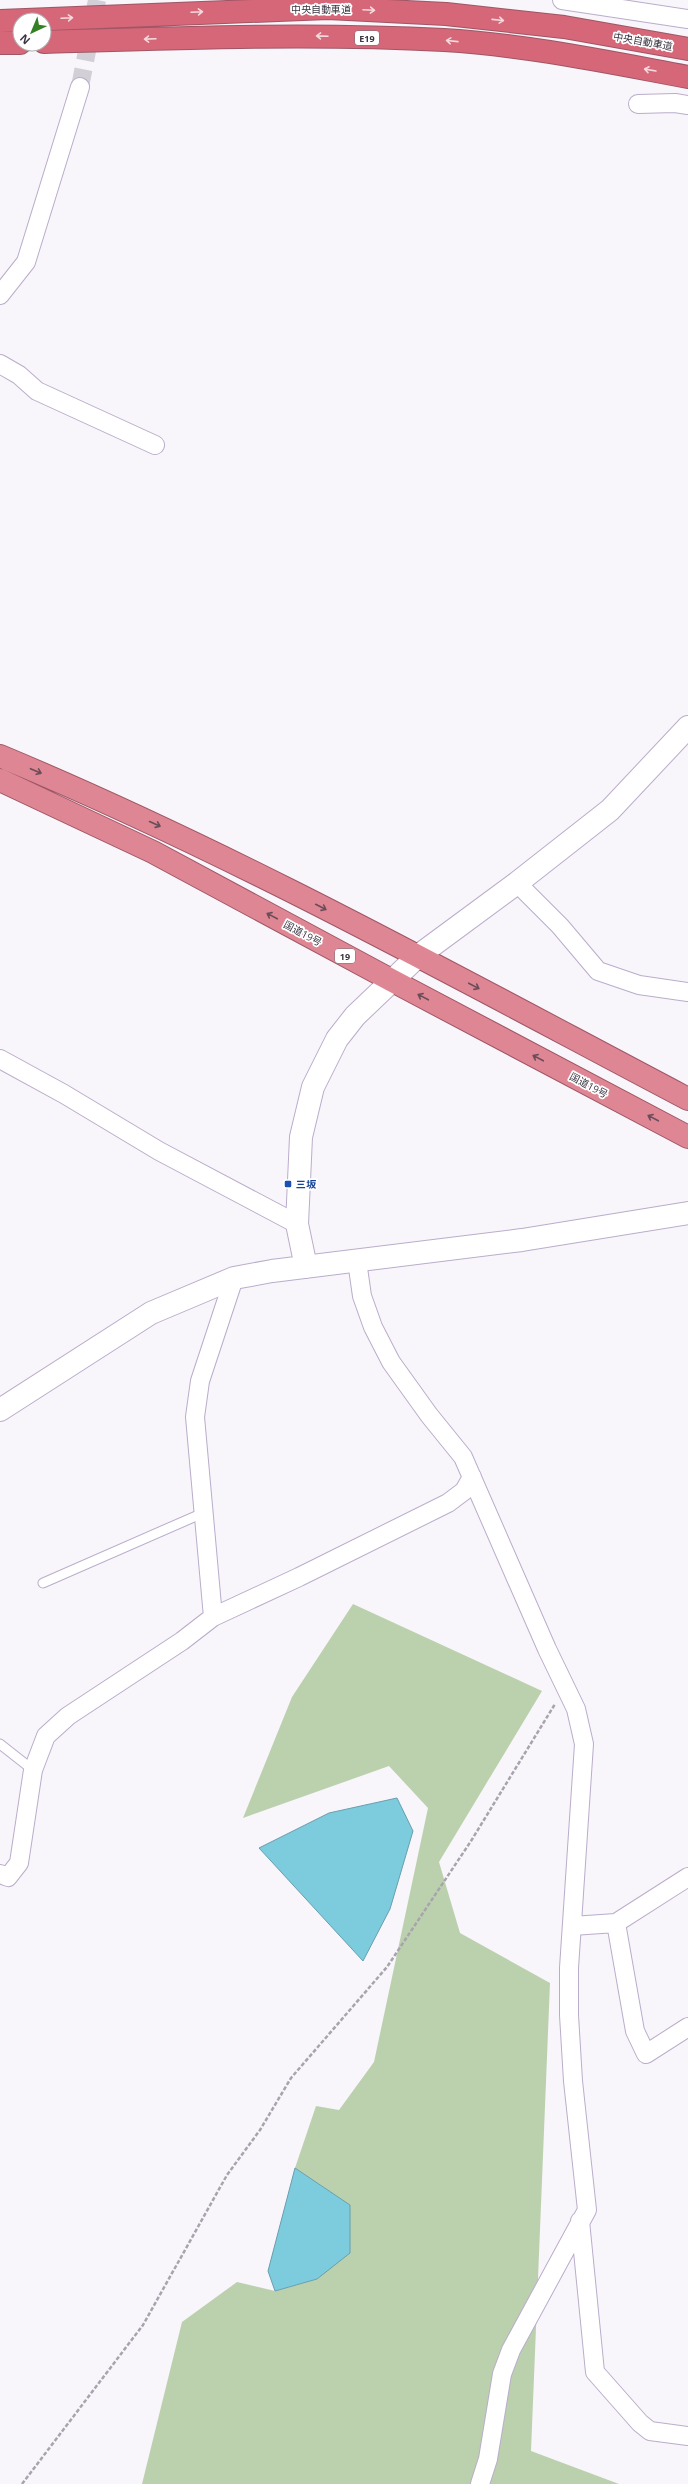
<svg xmlns="http://www.w3.org/2000/svg" width="688" height="2484" font-family="'Open Sans','Noto Sans JP',sans-serif">
  <rect width="100%" height="100%" fill="#f8f5fb"/>
  <path fill="#bbd1ae" d="M353,1604L542,1691L439,1862L460,1933L550,1983L531,2451L619,2484H142L182,2322L237,2282L275,2291L317,2279L350,2205L295,2168L316,2106L339,2110L374,2062L428,1808L389,1766L243,1818L292,1697Z"/>
  <path fill="#7cccde" stroke="#689faf" d="M397,1798L413,1831L390,1909L363,1961L259,1848L329,1813Z
    M295,2168L350,2205V2253L317,2279L275,2291L268,2271Z"/>
  <g fill="none" stroke-linecap="round" stroke-linejoin="round">
    <path stroke="#d2cfd6" stroke-width="18" stroke-dasharray="18 9" stroke-linecap="butt" d="M80,87L97,0"/>
    <g stroke="#baadcb" stroke-width="11">
      <path id="service" d="M43,1583L203,1513
        M0,1744L33,1770"/>
    </g>
    <g stroke="#baadcb" stroke-width="20">
      <path id="minor" d="M562,0L688,19
        M638,104L675,103L688,105
        M0,295L26,262L80,87
        M0,364L19,375L37,391L155,445
        M517,883L560,926L598,971L639,985L688,992
        M0,1059L64,1094L159,1151L297,1224
        M357,1261L362,1296L373,1327L391,1362L429,1415L463,1457L547,1649L576,1709L584,1744L569,1968V2015L573,2081L587,2210L511,2350L502,2374L488,2459L480,2484
        M213,1617L195,1417L200,1381L234,1278
        M0,1874L8,1877L19,1863L33,1770L46,1736L68,1716L182,1641L213,1617L299,1577L448,1503L464,1491L472,1477
        M616,1923L635,2031L646,2054L688,2027
        M572,1926L616,1923L688,1877
        M580,2221L595,2372L640,2423L650,2431L688,2436"/>
    </g>
    <g stroke="#baadcb" stroke-width="24">
      <path id="tertiary" d="M306,1267L297,1224L301,1137L313,1087L337,1039L355,1016L418,956L517,883L610,810L688,727
        M0,1410L151,1313L234,1278L272,1271L522,1240L688,1213"/>
    </g>
    <g stroke="#9f5665" stroke-width="24">
      <path id="trunk" d="M0,756C237,855 462,980 688,1099
        M0,780L153,852L391,980L688,1137"/>
    </g>
    <g stroke="#9f5665" stroke-width="24">
      <path id="motorway" d="M0,21L328,8L446,14L564,27L688,49
        M44,42C177,38 310,33 444,40C526,45 607,62 688,77
        M0,43H20"/>
    </g>
    <path stroke="#a8a4ad" stroke-width="2.5" stroke-dasharray="4 2" stroke-linecap="butt" d="M22,2484L143,2325L227,2175L260,2130L291,2078L387,1967L471,1841L555,1704"/>
    <use href="#service" stroke="#fff" stroke-width="9"/>
    <use href="#minor" stroke="#fff" stroke-width="18"/>
    <use href="#tertiary" stroke="#fff" stroke-width="22"/>
    <use href="#trunk" stroke="#de8693" stroke-width="22"/>
    <use href="#motorway" stroke="#d56778" stroke-width="22"/>
  </g>
  <defs><path id="oneway-shaft" d="M-6 0H5M1.5-3L5.5 0L1.5 3" fill="none" stroke-width="1.6" stroke-linecap="round" stroke-linejoin="round"/></defs>
  <g stroke="#f4d9dd">
    <use href="#oneway-shaft" transform="translate(369 10) rotate(3)"/>
    <use href="#oneway-shaft" transform="translate(197 12) rotate(-3)"/>
    <use href="#oneway-shaft" transform="translate(67 18) rotate(-3)"/>
    <use href="#oneway-shaft" transform="translate(498 20) rotate(6)"/>
    <use href="#oneway-shaft" transform="translate(322 36) rotate(-178)"/>
    <use href="#oneway-shaft" transform="translate(150 39) rotate(178)"/>
    <use href="#oneway-shaft" transform="translate(452 41) rotate(-174)"/>
    <use href="#oneway-shaft" transform="translate(650 70) rotate(-170)"/>
  </g>
  <g stroke="#6b4d5a">
    <use href="#oneway-shaft" transform="translate(36 771) rotate(23)"/>
    <use href="#oneway-shaft" transform="translate(155 824) rotate(24)"/>
    <use href="#oneway-shaft" transform="translate(321 907) rotate(27)"/>
    <use href="#oneway-shaft" transform="translate(272 916) rotate(-152)"/>
    <use href="#oneway-shaft" transform="translate(474 986) rotate(28)"/>
    <use href="#oneway-shaft" transform="translate(423 997) rotate(-152)"/>
    <use href="#oneway-shaft" transform="translate(538 1058) rotate(-152)"/>
    <use href="#oneway-shaft" transform="translate(653 1118) rotate(-152)"/>
  </g>
  <rect fill="#1a4fb4" stroke="#fff" stroke-width="1.5" x="284" y="1180" width="8" height="8" rx="2"/>
  <g text-anchor="middle" dominant-baseline="central" stroke-width="3.5" stroke-linejoin="round" paint-order="stroke">
    <g fill="#fff" stroke="#75727a" stroke-width="1">
      <rect x="355" y="31" width="24" height="14" rx="3"/>
      <rect x="335" y="949" width="20" height="14" rx="3"/>
    </g>
    <g font-size="9" font-weight="bold" fill="#3a3541">
      <text x="367" y="38">E19</text>
      <text x="345" y="956">19</text>
    </g>
    <g font-size="10" fill="#3a3541" stroke="#fff">
      <text x="321" y="9">中央自動車道</text>
      <text transform="translate(643 41) rotate(10)">中央自動車道</text>
      <text transform="translate(303 933) rotate(28)">国道19号</text>
      <text transform="translate(589 1085) rotate(28)">国道19号</text>
    </g>
    <g font-size="10" font-weight="bold" fill="#164399" stroke="#fff" text-anchor="start">
      <text x="296" y="1184">三坂</text>
    </g>
  </g>
  <g transform="translate(32 32) rotate(224)"><circle r="19" fill="#ffffff" stroke="#b0aeb3"/>
  <path d="M0-3L7 15L0 10L-7 15Z" fill="#357f25"/>
  <text y="-6" font-size="11" font-weight="bold" text-anchor="middle" fill="#3a3541">N</text>
  </g>
</svg>
